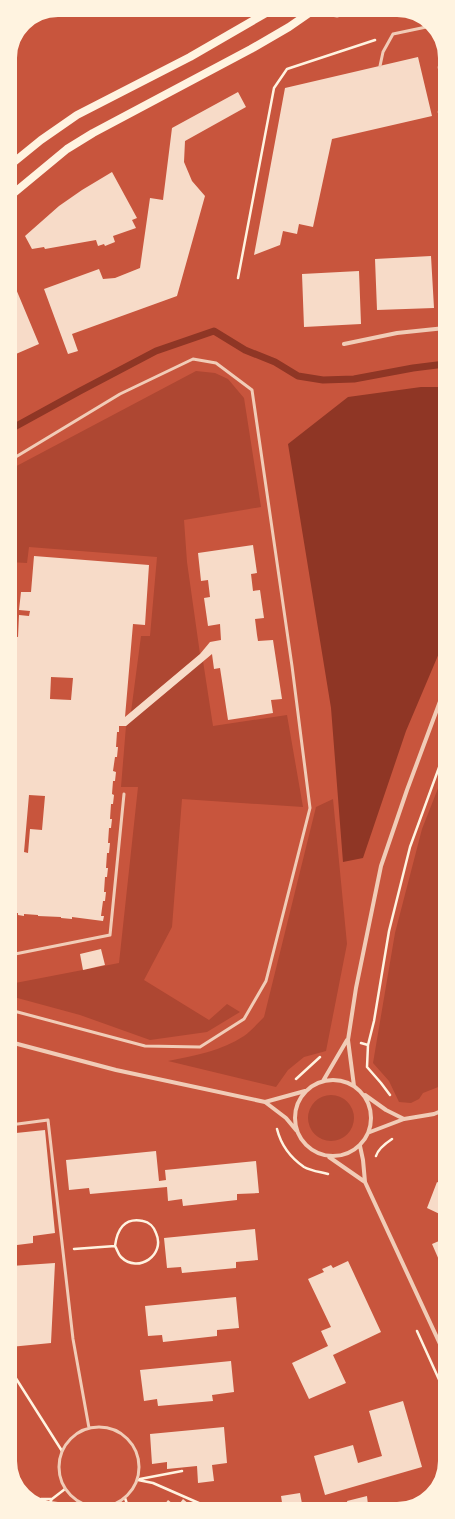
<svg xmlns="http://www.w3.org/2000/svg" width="455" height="1519" font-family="Rubik,sans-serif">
  <rect width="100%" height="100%" fill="#c8553d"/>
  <path fill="#ae4732" d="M196,371L215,373L228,379L244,398L261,507L184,520L187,562L200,654L131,712L141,636H150L157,557L29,547L27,563L9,562V470Z
    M203,661L213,726L287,715L303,807L182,799L172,927L144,980L209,1020L227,1004L240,1012L207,1032L150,1040L80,1015L10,996V984L119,963L138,787H121L126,726Z
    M446,768V1084L423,1093L419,1099L411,1103L399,1102L389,1081L373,1063L395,933L422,829Z
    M333,799L347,944L326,1051L304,1057L288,1070L276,1087L168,1061C194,1056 221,1051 244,1036C251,1031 258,1023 264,1017L316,807Z
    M308 1118a23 23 0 1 1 46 0a23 23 0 1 1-46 0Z"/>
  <path fill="#8f3625" d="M421,387H445V639L406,731L363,858L343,862L331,708L288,444L348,397Z"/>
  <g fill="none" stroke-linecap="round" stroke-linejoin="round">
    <path stroke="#8f3625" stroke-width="7" d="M9,430L80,391L156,351L214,331L245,350L275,362L298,376L323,380L354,379L413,368L445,364"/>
  </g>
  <path fill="#f7dbc8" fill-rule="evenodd" d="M418,57L432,116L332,139L313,227L299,224L297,234L283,231L280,245L254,255L285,88Z
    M238,92L246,107L185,141L184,162L192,181L205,196L177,296L72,334L78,351L68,354L44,289L99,269L103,279L115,278L140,268L150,198L163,200L172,128Z
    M112,172L137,218L132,220L136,228L113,236L115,242L105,246L104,244L98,246L96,240L45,249L44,247L32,249L25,236L59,206L82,190Z
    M442,176H445V207H444Z
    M431,256L434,308L377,310L375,259Z
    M359,271L361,324L304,327L302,274Z
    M16,289L39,344L9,357V292Z
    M253,545L257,573L251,574L253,591L260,590L264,618L255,619L257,635L258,641L273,640L282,699L271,700L273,713L228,720L220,668L214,669L212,654L126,726H119V732H117L116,747H118L117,757H115L113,771L116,772L115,781H113L112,794L114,795L113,804H111L110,819H112L111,828H109L108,843H110L109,853H107L106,868H108L107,877H105L104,892H106L105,901H103L101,916H104L103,921L72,917V919L61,918V917L38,916V915L24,914V916L18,915V913H13L11,932H10L9,636L18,637L19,615L29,616L30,611L19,610L21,592H31L34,556L149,565L145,625L133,624L125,717L200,654L210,642L221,640L220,624L208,626L204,598L210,597L208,580L201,581L198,553ZM51,677L73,678L71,700L50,699ZM29,795L45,796L42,830L30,829L28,853L24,852Z
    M101,949L105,965L83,970L80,954Z
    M45,1130L55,1233L33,1236V1243L17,1245L10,1170V1138H16V1133Z
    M156,1151L159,1181L166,1180L165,1170L256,1161L259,1193L237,1194V1200L183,1206L182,1199L168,1201L167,1187L90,1194L89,1188L69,1190L66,1160Z
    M437,1182L446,1186V1217L427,1208Z
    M255,1229L258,1260L236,1262V1268L182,1273L181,1267L167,1268L164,1238Z
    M446,1238V1276L432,1244Z
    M348,1261L381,1332L333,1355L346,1383L309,1399L292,1363L328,1346L321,1331L331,1327L308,1279L324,1272L322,1269L331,1265L333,1268Z
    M10,1262L11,1266L55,1263L51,1343L10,1347Z
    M236,1297L239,1328L217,1330V1336L163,1342L162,1335L148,1336L145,1306Z
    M231,1361L234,1392L212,1395L213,1401L158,1406L157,1399L144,1401L140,1370Z
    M403,1401L422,1467L325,1495L314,1456L353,1445L358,1463L382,1456L369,1411Z
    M224,1427L227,1463L212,1465L214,1481L198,1483L197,1466L167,1469V1462L152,1464L150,1434Z
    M300,1493L303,1509H283L281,1496Z
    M367,1496L368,1505L349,1509L347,1501Z
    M183,1499L196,1510H160L168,1500L177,1507Z"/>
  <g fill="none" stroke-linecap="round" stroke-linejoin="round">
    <path stroke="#fff3e0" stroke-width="2.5" d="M439,112L442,95L439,67L445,52
      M238,278L274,88L287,69L375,40
      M361,1043L368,1045
      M296,1079L320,1057
      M390,1095L381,1083L367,1067L368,1045L374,1021L389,931L410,847L445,751
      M277,1129C281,1145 291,1158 304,1167C311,1171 321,1172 328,1174
      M376,1156C378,1149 386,1143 392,1139
      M74,1249L115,1246C117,1249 118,1254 121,1257C138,1274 166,1255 156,1233C154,1227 149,1222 143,1221C124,1217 117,1230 115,1246
      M417,1331L446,1395
      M10,1369L62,1451
      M140,1479L182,1471
      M138,1480L153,1483L201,1504L207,1509
      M125,1498L129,1510
      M35,1502L41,1499H52
      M47,1507L52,1499L65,1489
      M92,1507V1510"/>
    <path stroke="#f1ccb7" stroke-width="3" d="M314,12L337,16L361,9
      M431,24C431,31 434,37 440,41
      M380,66L383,52L393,34L431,26
      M9,461L120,394L193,359L216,363L252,390L292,666L310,808L266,981L244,1019L200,1047L145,1046L10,1010
      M10,955L110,935L124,794
      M10,1125L48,1120L73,1339L89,1428
      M59 1467a40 40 0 1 1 80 0a40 40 0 1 1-80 0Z"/>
    <path stroke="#f1ccb7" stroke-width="4" d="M344,344L397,333L445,328
      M10,1042L116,1070L265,1102L286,1118L296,1130
      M295 1118a38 38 0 1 1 76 0a38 38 0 1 1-76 0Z
      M323,1081L347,1040
      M354,1086L348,1040L356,988L381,866L407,790L445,688
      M365,1095L386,1110L404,1119
      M265,1102L305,1091
      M370,1132L404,1119L434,1114L446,1109
      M360,1146L363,1160L365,1182L446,1357
      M329,1157L365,1182"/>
    <path stroke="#fff3e0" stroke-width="8" d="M9,166L41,140L77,115L190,57L273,9
      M9,197L67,149L93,133L251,49L289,27L315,9"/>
  </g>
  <path d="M0 0H455V1519H0ZM58 16H397A42 42 0 0 1 439 58V1461A42 42 0 0 1 397 1503H58A42 42 0 0 1 16 1461V58A42 42 0 0 1 58 16Z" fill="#fff3e0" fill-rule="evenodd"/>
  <path fill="none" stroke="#fff3e0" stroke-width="2" d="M58 16H397A42 42 0 0 1 439 58V1461A42 42 0 0 1 397 1503H58A42 42 0 0 1 16 1461V58A42 42 0 0 1 58 16Z"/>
</svg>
